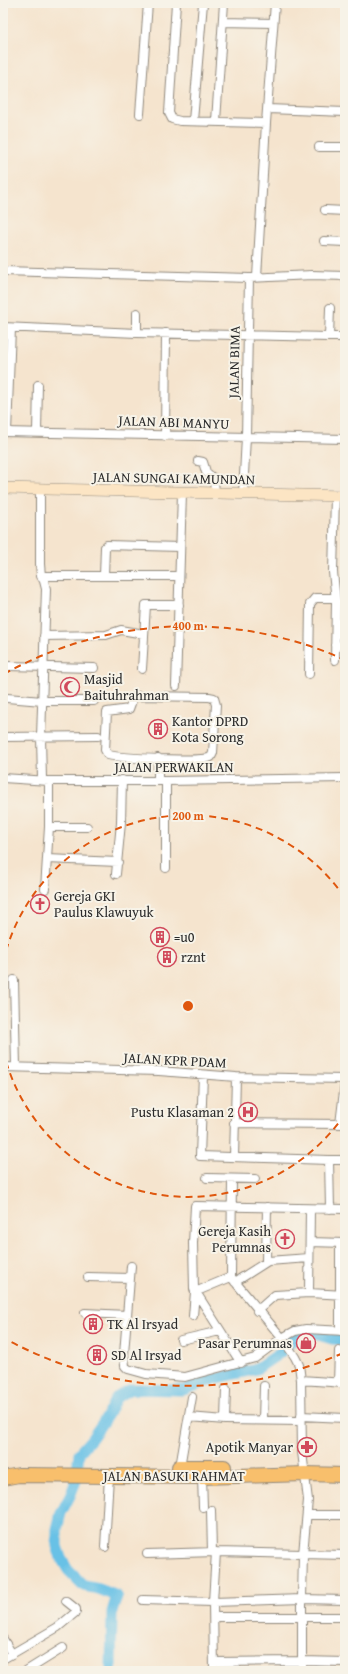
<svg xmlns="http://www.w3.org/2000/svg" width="348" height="1674" font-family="'Gentium Book Plus',serif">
  <rect width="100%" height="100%" fill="#f7f3e8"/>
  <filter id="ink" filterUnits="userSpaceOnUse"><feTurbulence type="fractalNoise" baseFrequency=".025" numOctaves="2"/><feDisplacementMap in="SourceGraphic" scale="8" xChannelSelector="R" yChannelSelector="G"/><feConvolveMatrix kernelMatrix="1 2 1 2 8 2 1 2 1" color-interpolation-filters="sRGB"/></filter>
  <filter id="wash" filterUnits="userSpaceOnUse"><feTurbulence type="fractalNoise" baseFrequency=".012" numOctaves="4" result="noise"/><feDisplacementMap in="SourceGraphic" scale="16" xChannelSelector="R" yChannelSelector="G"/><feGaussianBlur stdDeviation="0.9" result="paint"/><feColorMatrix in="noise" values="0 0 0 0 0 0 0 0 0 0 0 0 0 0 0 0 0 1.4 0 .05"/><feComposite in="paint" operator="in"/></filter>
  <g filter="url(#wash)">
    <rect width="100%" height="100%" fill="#f5e4ce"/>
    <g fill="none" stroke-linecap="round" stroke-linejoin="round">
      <path stroke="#68c1e6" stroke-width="11" d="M111,1671L112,1612L117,1596L99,1589L84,1586L68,1570L61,1558L57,1546V1529L61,1513L70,1496L76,1481L79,1453L92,1438L107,1416L116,1398L131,1389L183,1390L214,1379L257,1369L280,1353L298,1334L308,1332L332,1339L345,1340"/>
    </g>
  </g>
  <g filter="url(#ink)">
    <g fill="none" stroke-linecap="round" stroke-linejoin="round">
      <g stroke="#90887c" stroke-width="10">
        <path id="street" d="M176,3L169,113L172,119L180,121L266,123
          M223,22L273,23
          M268,109L345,112
          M140,114L148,3
          M193,121L203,3
          M216,121L224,3
          M319,147H345
          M325,210L345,211
          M324,241L345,242
          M3,271L249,278L312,275L345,276
          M257,277L266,123L275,3
          M137,313V333L329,337L330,308
          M3,327L137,333
          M329,337H345
          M3,432L345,439
          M7,432L11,328
          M37,432L38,385
          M165,436L166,333
          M198,461L203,462L206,472L214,479L215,494
          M40,489V564L41,576L44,581L46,589L41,737L42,779
          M243,494L246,437L249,278
          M335,496L333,572L336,601L335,660
          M41,576H179
          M104,576L105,547L107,545L180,547
          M44,636L106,635L121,630L144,634
          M335,645L345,646
          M7,666L94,668
          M142,669L146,605H179
          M309,674L310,604L315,598H335
          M176,686L182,493
          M137,696L209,697L214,698L216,705L213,753L211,757C201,762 121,758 108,755L105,750L107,712L129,709L133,698Z
          M7,698L42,701H94
          M3,737L98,736
          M3,778L49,781H166L345,778
          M158,781V758
          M49,827H87
          M47,859L118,862
          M166,868V781
          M116,874L121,823L122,780
          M45,889L49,827V781
          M14,980L16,1067
          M3,1067L159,1071L236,1077L345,1079
          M203,1075L200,1156L329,1160L330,1209
          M234,1123L345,1124
          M340,1124L345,1083
          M234,1157L236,1077
          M329,1160H345
          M207,1178L255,1179
          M310,1242L345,1243
          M340,1243V1331
          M266,1262L267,1207
          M131,1266L124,1354L125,1366L128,1369L146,1374L185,1377L255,1358L282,1338L295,1331L306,1329L345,1331
          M88,1277L130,1278
          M235,1282L268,1261L309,1258
          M195,1292L231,1277
          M309,1293L345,1295
          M257,1311L275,1295L309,1293L310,1209
          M85,1313L127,1315
          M193,1316L195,1292
          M181,1340L220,1331
          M241,1363L194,1289L193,1243L195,1206L345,1209
          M301,1380L345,1383
          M338,1383L339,1351
          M301,1416L345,1418
          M189,1417L225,1420L301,1421
          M225,1420L226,1389
          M263,1420L264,1386
          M180,1467L192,1397
          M202,1477L203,1507
          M211,1510L212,1552
          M307,1515H345
          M105,1547L109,1476
          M147,1554L216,1552L303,1554L308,1500L302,1452L301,1380L299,1365L295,1357L282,1338L231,1277L232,1179
          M143,1600L213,1602L216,1552
          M214,1617H345
          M3,1639L12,1654
          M3,1659L58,1627L76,1612V1609L66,1601
          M214,1662L302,1661V1599L345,1600
          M26,1671L63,1648
          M214,1671L213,1602L302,1599L303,1554L345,1555
          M302,1671V1661L345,1662"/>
      </g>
      <g stroke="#90887c" stroke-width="12">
        <path id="secondary" d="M3,488L345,496"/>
      </g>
      <g stroke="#90887c" stroke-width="16">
        <path id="highway" d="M179,1467H224
          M3,1478L19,1475L202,1477L305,1474L345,1475"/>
      </g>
      <use href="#street" stroke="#fff" stroke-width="8"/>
      <use href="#secondary" stroke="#fce5c4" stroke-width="11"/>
      <use href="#highway" stroke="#f8bf6c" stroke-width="14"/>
    </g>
  </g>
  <g fill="none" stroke="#df570e" stroke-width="2" stroke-dasharray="7 5">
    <path d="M345 1114A190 190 0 0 1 3 1050M3 962A190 190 0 0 1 345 898"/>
    <path d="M343 1353A380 380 0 0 1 4 1338M4 674A380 380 0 0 1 343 659"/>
  </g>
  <defs>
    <g id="mosque-ring" transform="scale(1)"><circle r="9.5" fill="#f7f3e8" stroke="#d1495b" stroke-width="1.5"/><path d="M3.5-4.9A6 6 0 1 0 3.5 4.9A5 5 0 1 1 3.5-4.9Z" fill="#d1495b"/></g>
    <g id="building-ring" transform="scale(1)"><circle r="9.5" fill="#f7f3e8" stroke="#d1495b" stroke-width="1.5"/><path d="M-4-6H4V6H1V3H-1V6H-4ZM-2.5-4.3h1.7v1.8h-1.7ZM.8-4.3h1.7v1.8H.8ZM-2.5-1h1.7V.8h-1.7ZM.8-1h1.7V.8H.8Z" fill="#d1495b"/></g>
    <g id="church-ring" transform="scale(1)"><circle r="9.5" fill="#f7f3e8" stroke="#d1495b" stroke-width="1.5"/><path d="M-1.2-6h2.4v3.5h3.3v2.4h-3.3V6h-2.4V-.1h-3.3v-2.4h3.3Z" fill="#d1495b"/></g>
    <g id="hospital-ring" transform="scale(1)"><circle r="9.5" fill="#f7f3e8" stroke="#d1495b" stroke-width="1.5"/><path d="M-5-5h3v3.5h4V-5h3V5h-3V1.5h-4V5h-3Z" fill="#d1495b"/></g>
    <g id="shop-ring" transform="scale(1)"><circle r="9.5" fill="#f7f3e8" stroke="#d1495b" stroke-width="1.5"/><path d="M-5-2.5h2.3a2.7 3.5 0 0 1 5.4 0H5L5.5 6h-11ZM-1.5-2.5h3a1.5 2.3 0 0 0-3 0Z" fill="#d1495b"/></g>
    <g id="pharmacy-ring" transform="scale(1)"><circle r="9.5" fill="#f7f3e8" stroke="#d1495b" stroke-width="1.5"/><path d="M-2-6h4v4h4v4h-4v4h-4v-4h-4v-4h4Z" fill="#d1495b"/></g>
  </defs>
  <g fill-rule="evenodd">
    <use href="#mosque-ring" x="70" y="687"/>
    <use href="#building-ring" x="158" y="729"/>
    <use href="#church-ring" x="40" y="904"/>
    <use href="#building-ring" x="160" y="937"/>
    <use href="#building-ring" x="167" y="957"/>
    <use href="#hospital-ring" x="248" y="1112"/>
    <use href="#church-ring" x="285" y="1239"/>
    <use href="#building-ring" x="93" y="1324"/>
    <use href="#shop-ring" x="306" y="1343"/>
    <use href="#building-ring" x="97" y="1355"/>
    <use href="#pharmacy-ring" x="307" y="1447"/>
  </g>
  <g text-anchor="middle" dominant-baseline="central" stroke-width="4" stroke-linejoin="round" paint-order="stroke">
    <g font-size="14" fill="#2b2b2b" stroke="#f7f3e8">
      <text transform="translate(234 362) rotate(-89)">JALAN BIMA</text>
      <text transform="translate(174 422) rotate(2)">JALAN ABI MANYU</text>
      <text transform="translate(174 478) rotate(1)">JALAN SUNGAI KAMUNDAN</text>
      <text x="174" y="767">JALAN PERWAKILAN</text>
      <text transform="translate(175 1060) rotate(3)">JALAN KPR PDAM</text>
      <text x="174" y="1476">JALAN BASUKI RAHMAT</text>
    </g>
    <g font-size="14" fill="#2b2b2b" stroke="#f7f3e8" text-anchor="start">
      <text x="84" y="679">Masjid<tspan x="84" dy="16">Baituhrahman</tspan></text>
      <text x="172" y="721">Kantor DPRD<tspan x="172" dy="16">Kota Sorong</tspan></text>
      <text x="54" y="896">Gereja GKI<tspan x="54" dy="16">Paulus Klawuyuk</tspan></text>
      <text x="174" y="937">=u0</text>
      <text x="181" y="957">rznt</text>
      <text x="234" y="1112" text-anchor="end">Pustu Klasaman 2</text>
      <text x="271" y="1231" text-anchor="end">Gereja Kasih<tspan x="271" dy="16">Perumnas</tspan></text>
      <text x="107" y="1324">TK Al Irsyad</text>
      <text x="292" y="1343" text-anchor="end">Pasar Perumnas</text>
      <text x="111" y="1355">SD Al Irsyad</text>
      <text x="293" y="1447" text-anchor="end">Apotik Manyar</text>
    </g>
  </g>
  <circle cx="188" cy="1006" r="6" fill="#df570e" stroke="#f7f3e8" stroke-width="2"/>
  <g font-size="12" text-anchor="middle" font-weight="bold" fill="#df570e" stroke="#f7f3e8" stroke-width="4" stroke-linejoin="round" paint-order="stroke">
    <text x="188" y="630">400 m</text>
    <text x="188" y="820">200 m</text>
  </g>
  <rect width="348" height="1674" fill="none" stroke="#f7f3e8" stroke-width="16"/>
</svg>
